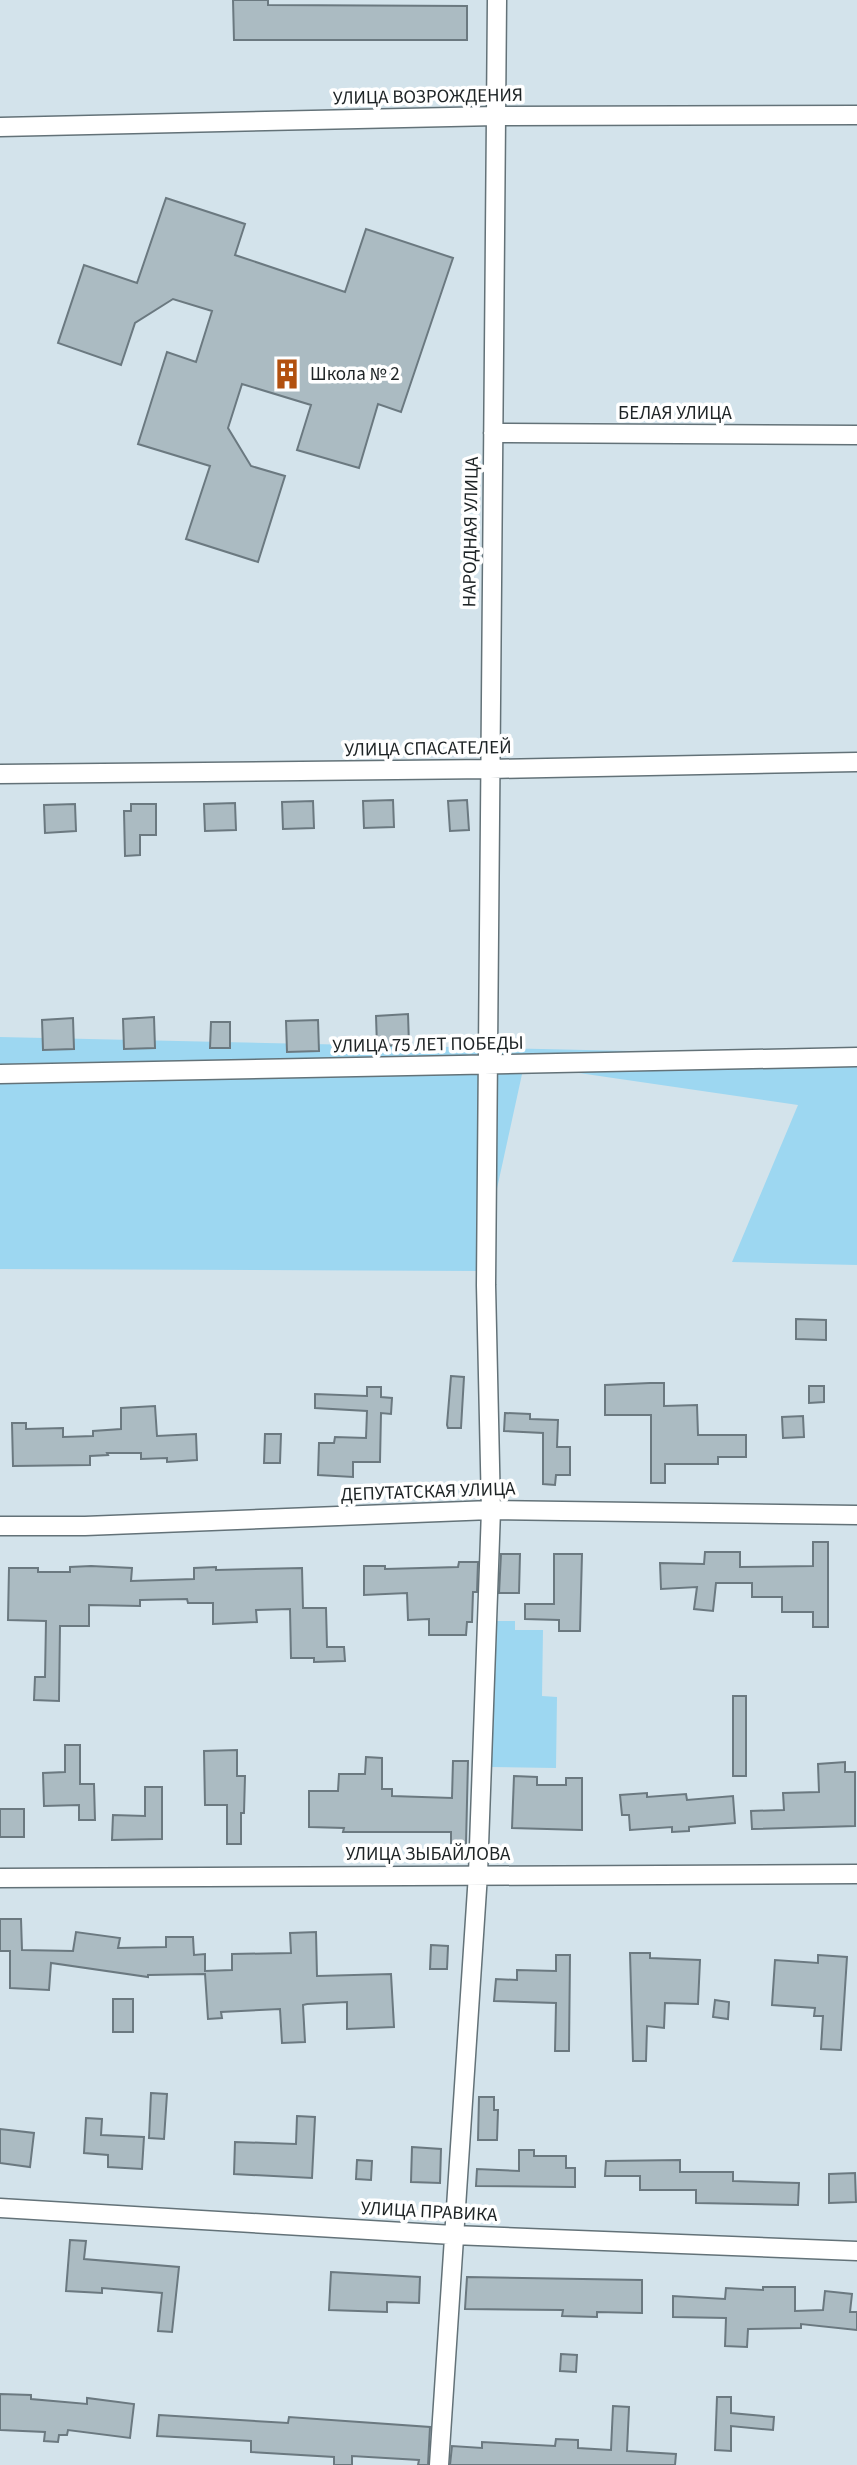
<svg xmlns="http://www.w3.org/2000/svg" width="857" height="2465" font-family="'Source Sans 3',sans-serif">
  <rect width="100%" height="100%" fill="#d3e3eb"/>
  <path fill="#9dd7f1" d="M0,1037L857,1056V1265L732,1262L798,1105L524,1065L479,1271L0,1269Z
    M496,1621H515V1630H543L542,1696L557,1697L556,1768L491,1767Z"/>
  <path fill="#abbbc2" stroke="#6b7980" stroke-width="2" d="M233,0H268V5L467,6V40H234Z
    M166,198L245,224L235,255L345,292L366,229L453,258L401,412L378,404L359,468L297,450L311,405L242,384L228,428L251,466L285,476L258,562L186,539L210,466L138,444L167,352L196,362L212,311L173,299L135,323L121,365L58,343L84,265L137,283Z
    M393,800L394,827L364,828L363,801Z
    M467,800L469,830L450,831L448,801Z
    M313,801L314,828L283,829L282,802Z
    M235,803L236,830L205,831L204,804Z
    M75,804L76,831L45,833L44,805Z
    M131,804H156V835H140V855L125,856L124,811H131Z
    M408,1014L409,1045L377,1046L376,1016Z
    M154,1017L155,1048L124,1049L123,1019Z
    M73,1018L74,1049L43,1050L42,1020Z
    M318,1020L319,1051L287,1052L286,1021Z
    M211,1022H230V1048H210Z
    M796,1319L826,1320V1340L796,1339Z
    M451,1376L464,1377L461,1428H448L447,1425Z
    M650,1383H664V1406L697,1405L698,1435H746V1457H718V1464H665V1483H651V1415H605V1385Z
    M809,1386H824V1402L809,1403Z
    M367,1387H381V1397L392,1398L391,1414L381,1413L380,1462H353V1477L318,1475L319,1443H334L335,1437L366,1438L367,1411L315,1408V1394L367,1396Z
    M155,1406L157,1436L196,1434L197,1460L167,1462V1458L141,1459V1453H107L108,1455L90,1456V1465L13,1466L12,1423H26V1429L63,1428V1437L93,1436V1431L121,1429V1408Z
    M505,1413L530,1414V1419L558,1420L557,1447H570V1475H556L555,1485L543,1484V1433L504,1431Z
    M803,1416L804,1437L783,1438L782,1417Z
    M265,1434H281L280,1463H264Z
    M813,1542H828V1627H813V1612H782V1597H752V1583H716L713,1611L694,1609L697,1587L661,1589L660,1563L704,1564L705,1552H740V1567L813,1566Z
    M501,1554H520L519,1593H499Z
    M554,1554H582L580,1631H559V1620L525,1619V1604H554Z
    M459,1562H478L477,1592H473L472,1622H467L466,1635H429V1619L408,1620L407,1593L364,1595V1566H385V1569L458,1567Z
    M91,1566L132,1568L131,1581L194,1579V1568L216,1567V1570L302,1568L303,1608H326L327,1647H344L345,1661L314,1662V1658H291L290,1609L256,1610L257,1622L213,1624V1603H188L187,1599L140,1600V1606L89,1605V1626H60L59,1701L34,1700L35,1677H45L46,1621L8,1620L9,1568H38V1572H70V1567Z
    M733,1696H746V1776H733Z
    M65,1745H80V1784H94L95,1820H79V1805L44,1806L43,1773L65,1772Z
    M237,1750V1776H245L244,1813H241V1844H227V1805H205L204,1751Z
    M366,1757L382,1758V1789H392V1796L452,1798L453,1761H468L466,1844L451,1843V1832H343L344,1828L309,1827V1791H338L339,1774H365Z
    M845,1762V1772H855V1826L752,1829L751,1811L784,1810L783,1793L819,1792L818,1764Z
    M514,1776L537,1777V1785H566V1778H582V1830L512,1828Z
    M145,1787H162V1839L112,1840L113,1815L145,1816Z
    M647,1793V1797L686,1794L687,1800L733,1796L735,1823L689,1827V1831L672,1832V1827L630,1830L629,1815H622L620,1795Z
    M0,1809H24V1837H0Z
    M0,1919H21L22,1950L73,1951L76,1932L120,1938L118,1948L166,1947V1937H193L194,1955L205,1954V1971L232,1970V1954L291,1953L290,1933L316,1932L317,1976L391,1974L394,2027L347,2029V2002L307,2004L303,2005L305,2042L282,2043L280,2009L221,2012L222,2018L208,2019L205,1974L148,1975V1977L51,1963L49,1990L10,1988V1951H0Z
    M431,1945L448,1946L447,1969H430Z
    M630,1953H650V1958L700,1960L698,2004L665,2003L664,2028L647,2026L646,2061H633Z
    M556,1955H570L569,2051H555L556,2003L494,2001L496,1979L517,1980V1970L556,1971Z
    M818,1955L847,1957L841,2050L821,2049L823,2016H814L815,2008L772,2005L775,1960L818,1963Z
    M113,1999H133V2032H113Z
    M715,2000L729,2002L728,2019L713,2017Z
    M151,2093L167,2094L164,2139L149,2138Z
    M479,2097H494V2110H498L497,2140H478Z
    M297,2116L315,2117L312,2178L234,2174L235,2142L296,2144Z
    M86,2118L102,2119L101,2135L144,2137L142,2169L108,2167V2155L84,2153Z
    M0,2129L34,2133L30,2167L0,2163Z
    M412,2147L441,2149L440,2183L411,2182Z
    M519,2150H534V2156H566V2168H575V2187L476,2186L477,2169L519,2171Z
    M357,2160L372,2161L371,2180L356,2179Z
    M680,2160V2172H733V2181L799,2183L798,2205L696,2203V2190H640V2176H605L606,2161Z
    M855,2173L856,2202L829,2203V2174Z
    M70,2240L86,2241L84,2259L179,2267L172,2332L158,2331L162,2293L102,2288V2293L66,2291Z
    M331,2272L420,2277L419,2303L387,2302V2312L329,2310Z
    M467,2277L642,2280V2313L597,2312V2317L562,2316L563,2310L465,2309Z
    M763,2287H795V2311L823,2310L825,2291L852,2294L850,2312H857V2330L801,2324V2328L748,2329L747,2347L725,2346L726,2318L673,2317V2296L725,2299L726,2288L763,2290Z
    M561,2354L577,2355L576,2372L560,2371Z
    M0,2394L31,2395V2399L87,2404V2398L134,2404L130,2438L68,2430L67,2435H59L58,2442L44,2441L45,2432L0,2430Z
    M717,2397H731V2413L774,2417L773,2430L731,2426V2451L715,2450Z
    M613,2406L629,2407L627,2451L676,2454L675,2465H450L452,2446L482,2448V2442L555,2446L556,2439L578,2440V2448L611,2450Z
    M159,2415L288,2423L289,2417L430,2427L428,2465H418L419,2460L352,2456V2465H334V2457L251,2452V2441L157,2436Z"/>
  <g fill="none" stroke-linecap="round" stroke-linejoin="round">
    <g stroke="#637278" stroke-width="21">
      <path id="minor" d="M0,127L496,116L857,115
        M493,433L857,435
        M0,774L490,769L857,762
        M0,1074L857,1057
        M0,1526H85L491,1510L857,1515
        M0,1878L857,1874
        M0,2208L453,2235L857,2251
        M439,2465L478,1874L491,1510L486,1285L497,0"/>
    </g>
    <use href="#minor" stroke="#fff" stroke-width="18"/>
  </g>
  <defs>
    <g id="building-bare" transform="scale(2.415)"><path d="M-4-6H4V6H1V3H-1V6H-4ZM-2.5-4.3h1.7v1.8h-1.7ZM.8-4.3h1.7v1.8H.8ZM-2.5-1h1.7V.8h-1.7ZM.8-1h1.7V.8H.8Z" fill="#b25110" stroke="#fff" stroke-width="2.5" paint-order="stroke"/></g>
  </defs>
  <g fill-rule="evenodd">
    <use href="#building-bare" x="287" y="374"/>
  </g>
  <g text-anchor="middle" dominant-baseline="central" stroke-width="7" stroke-linejoin="round" paint-order="stroke">
    <g font-size="19" fill="#1d2325" stroke="#fff">
      <text transform="translate(428 97) rotate(-1)">УЛИЦА ВОЗРОЖДЕНИЯ</text>
      <text x="675" y="413">БЕЛАЯ УЛИЦА</text>
      <text transform="translate(471 532) rotate(-89)">НАРОДНАЯ УЛИЦА</text>
      <text transform="translate(428 749) rotate(-1)">УЛИЦА СПАСАТЕЛЕЙ</text>
      <text transform="translate(428 1045) rotate(-1)">УЛИЦА 75 ЛЕТ ПОБЕДЫ</text>
      <text transform="translate(428 1492) rotate(-2)">ДЕПУТАТСКАЯ УЛИЦА</text>
      <text x="428" y="1854">УЛИЦА ЗЫБАЙЛОВА</text>
      <text transform="translate(429 2212) rotate(3)">УЛИЦА ПРАВИКА</text>
    </g>
    <g font-size="19" fill="#1d2325" stroke="#fff" text-anchor="start">
      <text x="310" y="374">Школа № 2</text>
    </g>
  </g>
</svg>
